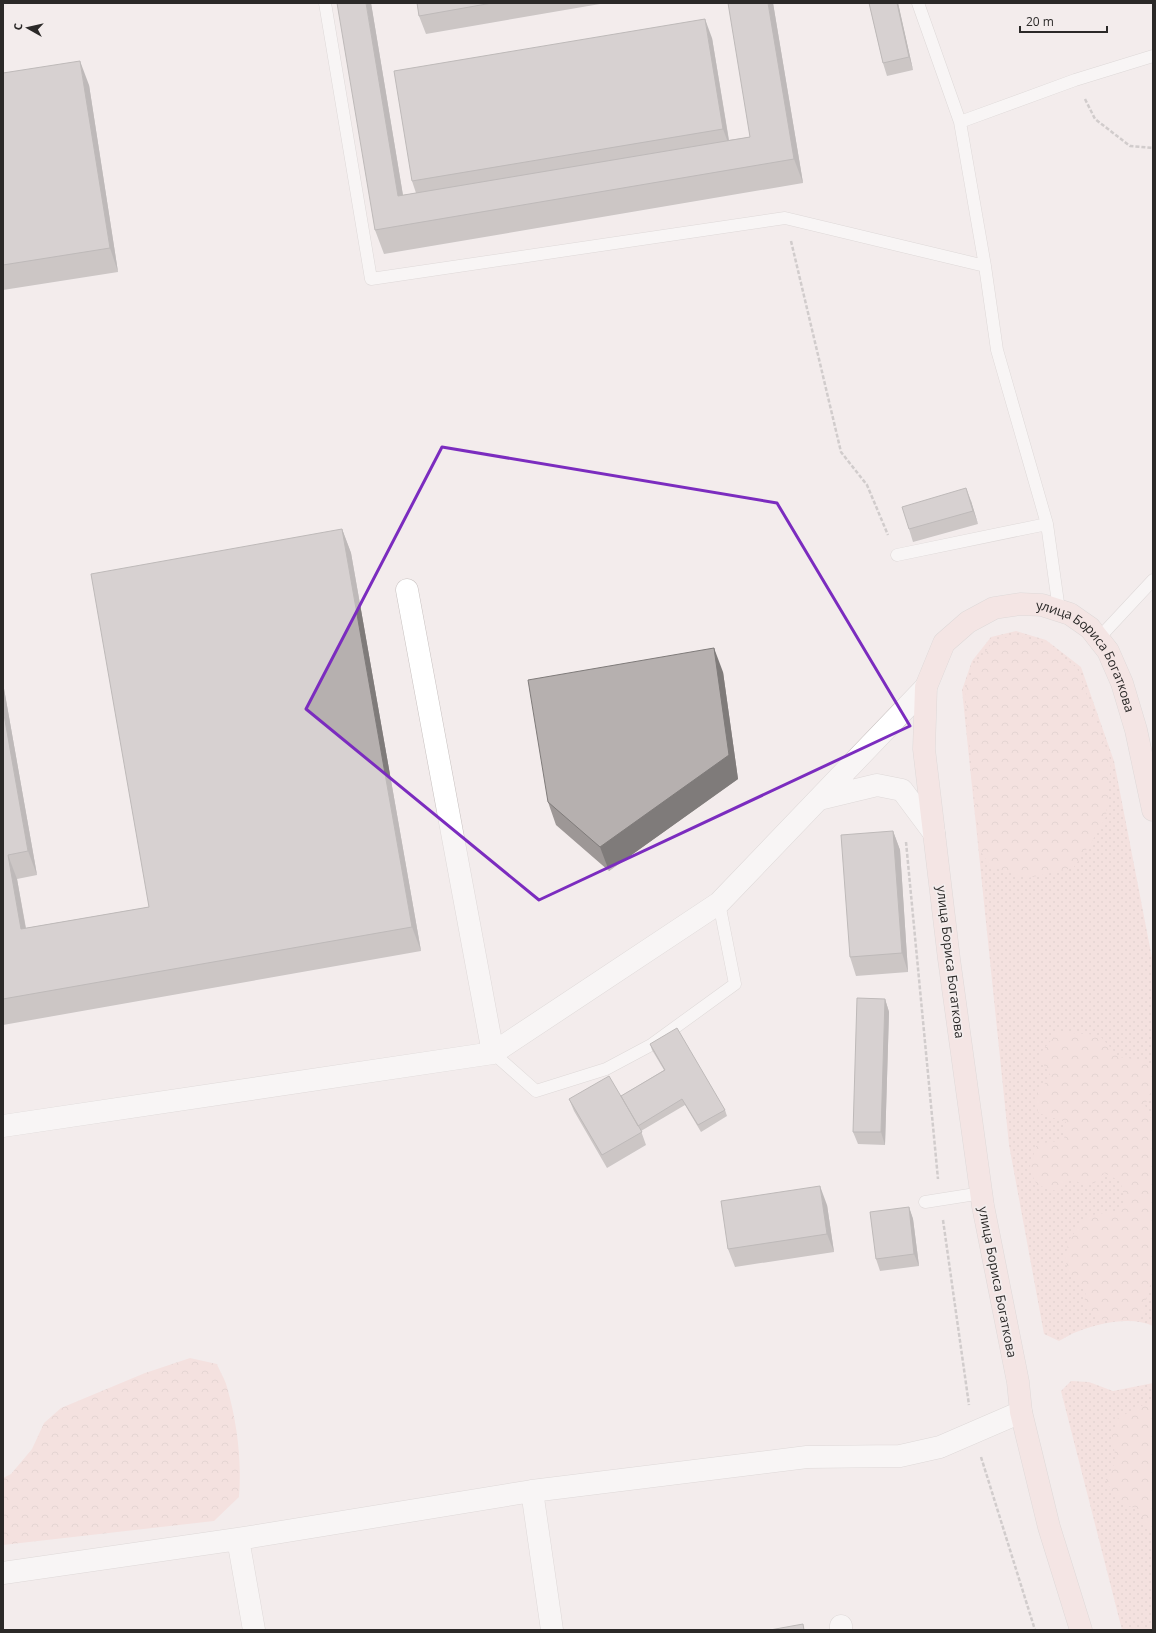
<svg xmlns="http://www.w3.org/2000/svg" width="1156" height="1633" font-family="'Open Sans',sans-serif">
  <defs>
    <pattern id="grass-dots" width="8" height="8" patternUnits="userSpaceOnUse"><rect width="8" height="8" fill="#f6d3cf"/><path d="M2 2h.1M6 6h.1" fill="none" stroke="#d3b5b2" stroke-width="1.8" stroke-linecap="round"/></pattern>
    <pattern id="forest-crowns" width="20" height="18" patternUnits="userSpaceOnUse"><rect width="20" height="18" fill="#f6d3cf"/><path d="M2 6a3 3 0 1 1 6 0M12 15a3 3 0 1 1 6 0" fill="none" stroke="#d3b5b2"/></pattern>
  </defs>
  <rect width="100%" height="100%" fill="#f3ecec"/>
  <path fill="url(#grass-dots)" d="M1016,631L1046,640L1081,667L1114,761L1153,963V1326C1132,1316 1100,1323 1079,1331C1072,1333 1065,1338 1059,1341L1044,1334L1009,1145L962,690L972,661L991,637Z
    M1071,1381L1089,1382L1113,1391L1153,1383V1630H1122L1061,1391Z"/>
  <path fill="url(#forest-crowns)" d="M1014,635L1044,643L1077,668L1111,762L1106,817L1091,843L1073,868L1028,878L991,867L979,849L965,692L974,665L993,642Z
    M1058,1032L1099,1035L1119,1057L1147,1061L1153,1069V1087L1145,1105L1153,1123V1275L1141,1318L1121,1321L1098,1319L1084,1307L1086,1288L1069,1274L1065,1258L1069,1240L1087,1216L1115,1211L1126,1202L1120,1181L1104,1173L1096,1182L1085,1186L1069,1177L1056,1191L1037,1185L1029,1169L1037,1144L1064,1140L1066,1122L1038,1113L1036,1094L1051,1076L1038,1056Z
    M190,1358L217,1364C220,1372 225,1379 227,1387C237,1422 242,1460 239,1497L214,1521L3,1545V1478L11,1474L32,1449L44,1423L61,1408L145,1373Z
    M1153,1402V1528L1150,1532L1138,1509C1116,1502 1115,1500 1106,1479L1116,1461L1112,1436L1118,1418L1143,1405Z"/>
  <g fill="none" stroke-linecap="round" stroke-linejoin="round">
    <g stroke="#c7c0bf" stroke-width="13">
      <path id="lane" d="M325,3L371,279L785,218L985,266
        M918,3L960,122L985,266L997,350L1047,524L1059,610
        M960,122L1075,80L1153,56
        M897,555L1047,524
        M1098,639L1153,580
        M493,1053L536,1091L606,1069L651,1045L735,984L719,903
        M925,1202L982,1193"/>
    </g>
    <g stroke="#c7c0bf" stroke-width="23">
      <path id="street" d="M407,590L493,1053L719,903L926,687
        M819,799L877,785L902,790L934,833
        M3,1126L493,1053
        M532,1491L552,1630
        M238,1539L254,1630
        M3,1573L238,1539L532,1491L807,1457L900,1456L940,1447L1021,1412
        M841,1626V1630"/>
    </g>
    <g stroke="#c7c0bf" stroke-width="23">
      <g id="secondary">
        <path id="s1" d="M1081,1630L1049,1527L1021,1412L1018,1382L983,1206L949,959L924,749L926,687L944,643L968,622L994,608L1020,604L1042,605L1070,614L1090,628L1108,651L1122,683L1136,730L1153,810"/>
      </g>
    </g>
    <path stroke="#a9a4a4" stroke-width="2.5" stroke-dasharray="4 2" stroke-linecap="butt" d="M1085,99L1095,119L1130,146L1153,148
      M791,241L841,452L867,485L888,535
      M906,842L938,1179
      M943,1220L969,1405
      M981,1457L1035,1630"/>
    <use href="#lane" stroke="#fff" stroke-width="12"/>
    <use href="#street" stroke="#fff" stroke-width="22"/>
    <use href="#secondary" stroke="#f7dcda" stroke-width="22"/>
  </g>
  <path fill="#9d9796" d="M371,3L403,195L416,193L412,181L712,38L729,140L750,137L773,3L803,183L384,254L375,230Z
    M417,3H600V4L426,34L419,16Z
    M869,3H898L913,70L887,76L883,63Z
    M3,73L89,85L118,272L3,290Z
    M971,501L978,524L913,542L909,529Z
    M342,529L351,553L421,951L3,1025V683L37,875L17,879L26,928L149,907Z
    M723,672L738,779L609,871L556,825L548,802Z
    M893,831L900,850L908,972L856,976L850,957Z
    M885,999L889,1012L885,1145L858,1144L853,1132Z
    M650,1044L725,1110L727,1116L701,1132L685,1105L641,1131L646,1145L607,1168L574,1111L569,1099L621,1096L664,1070L652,1050Z
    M827,1205L834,1252L735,1267L728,1249Z
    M909,1207L913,1219L919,1266L880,1271L876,1259Z"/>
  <path fill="#7f7b7a" d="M366,3H371L407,220L398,196Z
    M768,3H773L803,183L794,159Z
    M897,3H898L913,70L909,57Z
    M705,19L712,38L730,148L723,129Z
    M80,61L89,85L118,272L110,248Z
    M966,488L971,501L978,524L973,511Z
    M342,529L351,553L421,951L412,927Z
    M714,648L723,672L738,779L609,871L600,847Z
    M3,683L37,875L28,851L3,709Z
    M893,831L900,850L908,972L902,953Z
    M8,855L17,879L30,953L21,929Z
    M885,999L889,1012L885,1145L881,1132Z
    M820,1186L827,1205L834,1252L827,1234Z
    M909,1207L913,1219L919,1266L914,1254Z"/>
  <path fill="#b6b0af" stroke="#7f7b7a" d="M337,3H366L398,196L750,137L728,3H768L794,159L375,230Z
    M417,3H492L419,16Z
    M869,3H897L909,57L883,63Z
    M705,19L723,129L412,181L394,71Z
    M80,61L110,248L3,265V73Z
    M966,488L973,511L909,529L902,507Z
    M342,529L412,927L3,999V709L28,851L8,855L21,929L149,907L91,574Z
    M714,648L729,755L600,847L548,802L528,680Z
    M893,831L902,953L850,957L841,835Z
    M857,998L885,999L881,1132H853Z
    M677,1028L725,1110L698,1125L682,1099L638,1126L621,1096L665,1070L650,1044Z
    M609,1076L642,1132L602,1155L569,1099Z
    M820,1186L827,1234L728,1249L721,1201Z
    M909,1207L914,1254L876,1259L870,1212Z
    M803,1624L804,1630H770Z"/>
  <path d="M0 0H1156V1633H0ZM442,447L777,503L910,726L539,900L306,709Z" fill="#f3ecec" fill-opacity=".55" fill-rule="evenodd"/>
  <path fill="none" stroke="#7b2cbf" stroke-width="3" stroke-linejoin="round" d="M442,447L777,503L910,726L539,900L306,709Z"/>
  <g text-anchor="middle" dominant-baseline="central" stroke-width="3.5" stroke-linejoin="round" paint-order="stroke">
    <g font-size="13" fill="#2b2928" stroke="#f3ecec">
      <text stroke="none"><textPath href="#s1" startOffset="1187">улица Бориса Богаткова</textPath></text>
      <text transform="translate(951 962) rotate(83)">улица Бориса Богаткова</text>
      <text transform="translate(998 1282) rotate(79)">улица Бориса Богаткова</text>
    </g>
  </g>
  <rect width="1156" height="1633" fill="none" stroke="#2b2928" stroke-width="8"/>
  <g transform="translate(28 28) rotate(278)" stroke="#f3ecec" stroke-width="3" paint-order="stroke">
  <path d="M0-3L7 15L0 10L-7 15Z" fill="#2b2928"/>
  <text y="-6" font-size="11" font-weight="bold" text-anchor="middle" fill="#2b2928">С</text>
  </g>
  <path d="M1020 26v6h87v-6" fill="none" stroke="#2b2928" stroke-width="2"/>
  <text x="1026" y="26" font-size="12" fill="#2b2928" stroke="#f3ecec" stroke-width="3" paint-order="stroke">20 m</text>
</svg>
